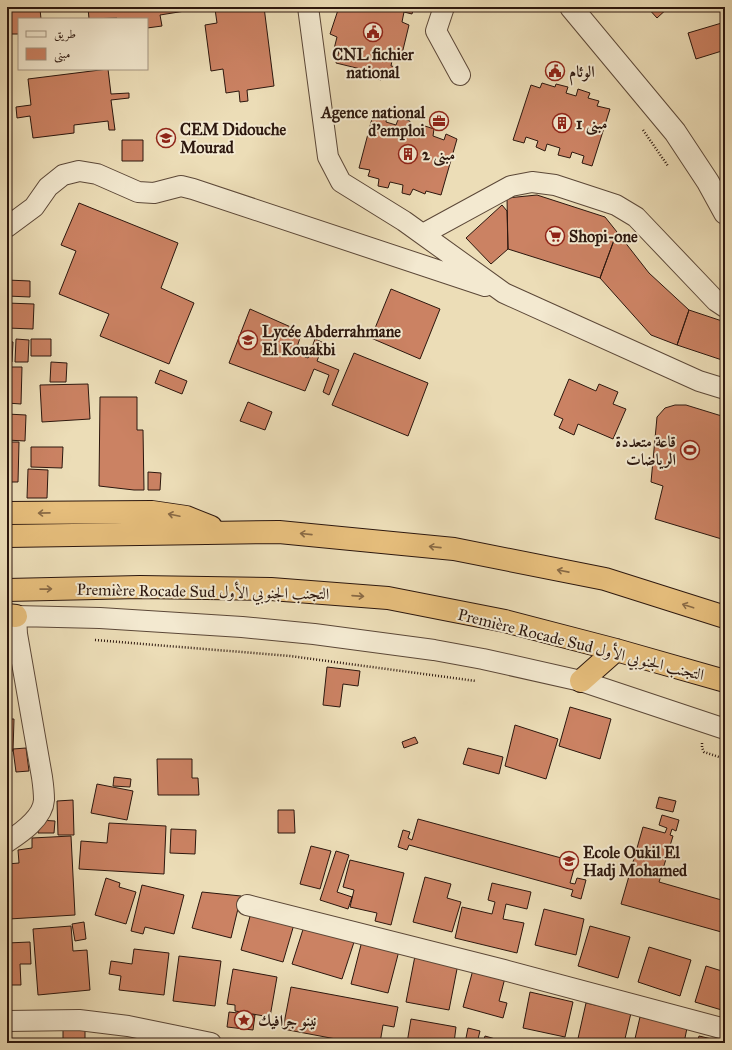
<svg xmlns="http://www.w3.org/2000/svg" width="732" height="1050" viewBox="0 0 732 1050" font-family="'IM FELL Great Primer',Amiri,serif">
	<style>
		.building { fill: #cb8263; stroke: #2c170e }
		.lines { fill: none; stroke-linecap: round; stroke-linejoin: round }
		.minor-casing { stroke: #5c4838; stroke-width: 22 }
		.tertiary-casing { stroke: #5c4838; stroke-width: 24 }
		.motorway-casing { stroke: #2c170e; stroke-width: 24 }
		.path { stroke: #2c170e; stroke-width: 2.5; stroke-dasharray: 1 2; stroke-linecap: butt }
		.minor { stroke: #f3e9d0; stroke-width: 20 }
		.tertiary { stroke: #f3e9d0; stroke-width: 22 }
		.motorway { stroke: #e6be7c; stroke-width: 22 }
		.oneway { stroke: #896a45 }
		.labels { text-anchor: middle; stroke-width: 4; stroke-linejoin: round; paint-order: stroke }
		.poi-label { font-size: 16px; font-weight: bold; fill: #2c170e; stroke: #f3e9d0; text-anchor: start }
		.street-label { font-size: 16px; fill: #2c170e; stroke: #f3e9d0 }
	</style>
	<rect width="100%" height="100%" fill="#ecddb7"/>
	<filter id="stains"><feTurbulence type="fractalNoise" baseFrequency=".005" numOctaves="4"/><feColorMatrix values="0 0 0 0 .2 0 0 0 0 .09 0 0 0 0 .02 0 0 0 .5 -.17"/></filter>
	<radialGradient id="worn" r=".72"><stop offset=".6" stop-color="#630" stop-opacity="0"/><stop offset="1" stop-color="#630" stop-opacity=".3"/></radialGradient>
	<path class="building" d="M7 7H34V8L7 10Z
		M77 7H184L185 11 160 15 162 26 147 28V19H117V18L89 19 88 8 78 9Z
		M199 7H264L274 86 247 90 248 101 240 102 239 91 226 93 223 69 211 71 205 25 217 23 215 9 200 10Z
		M339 7H414L412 14 404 12 402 22 409 25 401 58 393 56 391 66 397 67 395 77 382 73 381 80 368 76 369 71 336 63 339 51 334 49 337 37 330 34Z
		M647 7H669L657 18Z
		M40 9 41 19H19V34H7V10Z
		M725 22V50L696 59 688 33Z
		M108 69 111 94 129 93V98L111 100 115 130H109L108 121 74 125V133L33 138 30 116 17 118 16 107 31 105 28 79Z
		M542 83 555 87 556 84 568 87 566 93 576 96 578 89 590 93 588 98 599 101 597 106 610 109 592 166 582 163 584 156 572 152 570 158 558 155 560 148 547 144 545 151 536 147 538 141 526 137 524 143 513 140 531 85 540 88Z
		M374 111 387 115 386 122 396 125 399 117 410 121 409 129 420 132 422 125 434 129 433 136 444 140 446 134 457 139 441 195 426 191 425 194 413 189 410 195 402 193 403 185 390 182 388 188 378 186 379 179 368 176 370 170 359 168Z
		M122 140H143V161H122Z
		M537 195 605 217 617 232 600 278 508 249 507 198Z
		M79 203 178 243 161 288 194 303 169 364 100 336 109 314 59 294 76 251 61 245Z
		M502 205 507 211 508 249 491 264 466 238Z
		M617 232 649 273 689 310 677 345 651 335 600 278Z
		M7 280 30 281V297L7 296Z
		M391 289 440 309 420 359 371 338Z
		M7 303 34 304 33 329 7 328Z
		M250 309 302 332 295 353 308 358 315 339 324 343 317 361 339 370 329 395 323 392 329 375 314 369 305 391 229 363Z
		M689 310 725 322V361L677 345Z
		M16 339 29 340 28 362H15Z
		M31 339H51V356H31Z
		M7 341 13 342 12 362H7Z
		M354 353 428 383 408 436 332 405Z
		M51 362 67 363 66 382H50Z
		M7 367H22L21 404 7 403Z
		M160 370 187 381 182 394 155 383Z
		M569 379 596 391 599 384 618 392 613 404 626 409 613 439 578 424 574 435 559 428 563 419 554 415Z
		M88 384 90 419 42 422 40 385Z
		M100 397H137V430H143L144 490H134L99 486Z
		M248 402 272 412 265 430 240 421Z
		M675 405H686L725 417V540L655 519 663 486 651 482 657 417 665 408Z
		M7 414 26 415 25 441 7 440Z
		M7 442H19L18 482H7Z
		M31 447H63L62 468 31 467Z
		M28 469 48 470 47 498H27Z
		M148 472 161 473 160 490H148Z
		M327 667 360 671 358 686 343 684 340 707 323 705Z
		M570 707 611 719 600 759 559 746Z
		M7 719H14L13 751H7Z
		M515 725 558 739 546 779 505 766Z
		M415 737 418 743 404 748 402 742Z
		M26 748 29 771 16 772 13 749Z
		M468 748 503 757 499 774 463 764Z
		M157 759H192V778H198L199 795H158Z
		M114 777 131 779 130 787 113 786Z
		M97 784 133 791 127 820 91 813Z
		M659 797 676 801 673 812 656 808Z
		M73 800 74 835H58L57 801Z
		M278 810H294L295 833H278Z
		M662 815 679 820 676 831 672 829 670 835 673 836 659 882 725 901V933L621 904 643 827 665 833 667 828 659 825Z
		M418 819 576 862 570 883 575 884 577 878 586 880 581 899 571 896 573 890 409 845 407 850 398 847 403 830 410 832 408 838 412 840Z
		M39 820 55 821 54 833H38Z
		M109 823 166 826 164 874 79 869 81 841 107 843Z
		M171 829 196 830 195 854 170 853Z
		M71 836 75 915 9 919 7 864 19 863 18 850 32 848V838Z
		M311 846 331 851 320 889 300 884Z
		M336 851 349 855 337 892 352 897 348 909 320 900Z
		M350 860 404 873 391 925 375 921 377 913 350 907 354 890 343 887Z
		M425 877 451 884 447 898 461 902 452 932 413 922Z
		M106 878 120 883 119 887 136 892 126 924 95 915Z
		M492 883 531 892 527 909 506 904 503 919 524 923 517 953 455 938 462 907 492 914 495 902 488 900Z
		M142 885 184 895 174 934 145 927 143 934 131 931Z
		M202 892 241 896 231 938 192 928Z
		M252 909 295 921 283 962 241 950Z
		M544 909 584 919 576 955 535 945Z
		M306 920 356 936 342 979 292 964Z
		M84 922 86 939 75 941 72 924Z
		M71 926 73 951 87 950 90 990 38 995 33 929Z
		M590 926 630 937 618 978 578 966Z
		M363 937 400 947 388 993 351 984Z
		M30 942 31 964H20L21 985H7V943Z
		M649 947 691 960 680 996 638 982Z
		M134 949 169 953 164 995 119 990 121 976 109 974 111 961 132 964Z
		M179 956 221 961 215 1006 173 1001Z
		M415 956 458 964 449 1010 406 1002Z
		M474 966 506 974 499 1001 507 1003 503 1018 463 1007Z
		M706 966 725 972V1011L695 1002Z
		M233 969 277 977 270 1017 235 1011V1005L227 1004Z
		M291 987 398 1007 394 1027 383 1025 380 1043H357L283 1029Z
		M530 992 573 1002 565 1037 523 1028Z
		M586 1003 631 1013 624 1043H577Z
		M229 1012 255 1015 253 1030 227 1027Z
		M640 1017 687 1028 684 1043H634Z
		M411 1019 456 1027 454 1043H407Z
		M85 1024V1041H63V1025Z
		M468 1028 480 1031 477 1043H465Z
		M485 1036 509 1043H483Z
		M699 1036 725 1042V1043H697Z
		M87 1039 109 1043H87Z"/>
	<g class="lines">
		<g class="minor-casing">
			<path id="minor" d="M308 7 328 157 341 182 404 221 504 293 699 381 725 389
				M444 7 436 31 460 75
				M7 227 34 207 48 187 63 175 79 171 97 174 138 192 154 193 181 186 193 189 485 286
				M423 234 511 186 532 182 555 185 616 205 636 217 716 301 725 307
				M7 842C21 833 43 818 44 800 44 792 43 784 42 777L17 634 16 616 100 618 242 627 314 634 434 650 483 659 581 681 725 729
				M247 905 504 970 725 1029
				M7 1021 79 1020 128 1026 172 1035 184 1043
				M172 1035 211 1043"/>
		</g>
		<g class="tertiary-casing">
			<path id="tertiary" d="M571 7 675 132 708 182 725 213"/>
		</g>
		<g class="motorway-casing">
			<path id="motorway" d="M7 513 152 512 186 517 211 527
				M7 536 279 532 454 549 605 579 725 617
				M7 590 140 587 271 589 388 598 505 621 616 650 725 681
				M7 615 16 616
				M581 681 616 650"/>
		</g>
		<path class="path" d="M643 130 668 166
			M95 640 290 656 476 681
			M702 743V748L704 752 725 759"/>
		<use href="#minor" class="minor"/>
		<use href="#tertiary" class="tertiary"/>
		<use href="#motorway" class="motorway"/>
	</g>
	<defs><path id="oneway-shaft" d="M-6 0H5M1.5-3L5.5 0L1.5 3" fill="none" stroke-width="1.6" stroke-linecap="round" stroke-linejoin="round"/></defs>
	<g class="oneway">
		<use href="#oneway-shaft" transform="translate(44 513) rotate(179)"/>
		<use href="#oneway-shaft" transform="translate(174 515) rotate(-168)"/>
		<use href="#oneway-shaft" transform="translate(306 534) rotate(-174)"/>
		<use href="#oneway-shaft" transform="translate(435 547) rotate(-174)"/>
		<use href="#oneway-shaft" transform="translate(563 571) rotate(-169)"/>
		<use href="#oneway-shaft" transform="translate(46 589) rotate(-1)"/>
		<use href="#oneway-shaft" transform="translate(358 596) rotate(4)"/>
		<use href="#oneway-shaft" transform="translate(688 606) rotate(-162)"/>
	</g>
	<defs>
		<g id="civic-ring" transform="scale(1)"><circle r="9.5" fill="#f3e9d0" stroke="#8f2418" stroke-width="1.5"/><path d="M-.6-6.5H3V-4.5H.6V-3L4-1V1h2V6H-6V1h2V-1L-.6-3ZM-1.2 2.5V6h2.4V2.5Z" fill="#8f2418"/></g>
		<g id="office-ring" transform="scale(1)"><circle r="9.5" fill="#f3e9d0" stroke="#8f2418" stroke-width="1.5"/><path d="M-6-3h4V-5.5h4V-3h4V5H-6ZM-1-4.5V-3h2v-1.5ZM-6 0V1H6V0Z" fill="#8f2418"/></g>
		<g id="building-ring" transform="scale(1)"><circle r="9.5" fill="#f3e9d0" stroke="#8f2418" stroke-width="1.5"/><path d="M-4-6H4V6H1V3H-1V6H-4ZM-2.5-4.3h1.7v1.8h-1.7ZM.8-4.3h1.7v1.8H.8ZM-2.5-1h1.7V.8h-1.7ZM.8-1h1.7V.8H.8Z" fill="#8f2418"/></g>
		<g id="school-ring" transform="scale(1)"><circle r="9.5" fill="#f3e9d0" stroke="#8f2418" stroke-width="1.5"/><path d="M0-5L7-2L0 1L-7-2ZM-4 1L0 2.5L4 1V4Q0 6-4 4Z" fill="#8f2418"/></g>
		<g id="supermarket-ring" transform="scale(1)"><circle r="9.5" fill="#f3e9d0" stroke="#8f2418" stroke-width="1.5"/><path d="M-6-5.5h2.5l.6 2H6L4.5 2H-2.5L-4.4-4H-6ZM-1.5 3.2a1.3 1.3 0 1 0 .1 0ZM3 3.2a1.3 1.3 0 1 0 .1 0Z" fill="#8f2418"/></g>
		<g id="stadium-ring" transform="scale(1)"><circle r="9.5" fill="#f3e9d0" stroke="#8f2418" stroke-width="1.5"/><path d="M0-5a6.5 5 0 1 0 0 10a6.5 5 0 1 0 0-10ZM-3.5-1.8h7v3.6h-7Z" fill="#8f2418"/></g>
		<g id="sight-ring" transform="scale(1)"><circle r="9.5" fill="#f3e9d0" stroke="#8f2418" stroke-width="1.5"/><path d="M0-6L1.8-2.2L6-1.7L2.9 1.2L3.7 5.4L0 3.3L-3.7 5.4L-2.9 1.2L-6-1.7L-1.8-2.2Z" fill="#8f2418"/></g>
	</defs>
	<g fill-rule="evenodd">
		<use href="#civic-ring" x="373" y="32"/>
		<use href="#civic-ring" x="555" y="71"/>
		<use href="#office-ring" x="439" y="121"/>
		<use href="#building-ring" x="562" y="123"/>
		<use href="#school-ring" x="166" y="138"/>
		<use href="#building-ring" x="408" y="154"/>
		<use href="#supermarket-ring" x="555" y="236"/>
		<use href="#school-ring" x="248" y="340"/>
		<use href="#stadium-ring" x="690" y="450"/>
		<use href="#school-ring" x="569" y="861"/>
		<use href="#sight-ring" x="244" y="1020"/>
	</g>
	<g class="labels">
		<g class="poi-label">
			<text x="373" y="60" text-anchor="middle">CNL fichier<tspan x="373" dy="18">national</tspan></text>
			<text x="569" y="77">الوئام</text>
			<text x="425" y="118" text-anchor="end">Agence national<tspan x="425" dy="18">d'emploi</tspan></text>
			<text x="576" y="129">مبنى 1</text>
			<text x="180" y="135">CEM Didouche<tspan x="180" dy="18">Mourad</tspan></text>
			<text x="422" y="160">مبنى 2</text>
			<text x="569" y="242">Shopi-one</text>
			<text x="262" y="337">Lycée Abderrahmane<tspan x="262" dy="18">El Kouakbi</tspan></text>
			<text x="676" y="447" text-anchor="end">قاعة متعددة<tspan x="676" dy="18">الرياضات</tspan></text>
			<text x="583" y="858">Ecole Oukil El<tspan x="583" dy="18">Hadj Mohamed</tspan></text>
			<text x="258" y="1026">نينو جرافيك</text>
		</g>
		<g class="street-label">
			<text transform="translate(203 591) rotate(1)" y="6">Première Rocade Sud التجنب الجنوبي الأول</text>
			<text transform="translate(581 644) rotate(14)" y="6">Première Rocade Sud التجنب الجنوبي الأول</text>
		</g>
	</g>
	<rect width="732" height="1050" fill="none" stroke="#ecddb7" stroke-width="24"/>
	<rect x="8" y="8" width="716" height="1034" fill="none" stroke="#2c170e" stroke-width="2"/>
	<rect x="12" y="12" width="708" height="1026" fill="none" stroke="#2c170e"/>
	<rect x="18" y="18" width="130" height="52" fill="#f3e9d0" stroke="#a39582"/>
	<rect x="26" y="31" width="20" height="6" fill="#f3e9d0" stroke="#a39582"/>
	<text x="54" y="38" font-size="12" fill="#2c170e">طريق</text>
	<rect x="26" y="48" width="20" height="12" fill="#cb8263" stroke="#a39582"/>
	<text x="54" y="58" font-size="12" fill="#2c170e">مبنى</text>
	<rect width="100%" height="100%" filter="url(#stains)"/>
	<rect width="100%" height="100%" fill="url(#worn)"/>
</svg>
